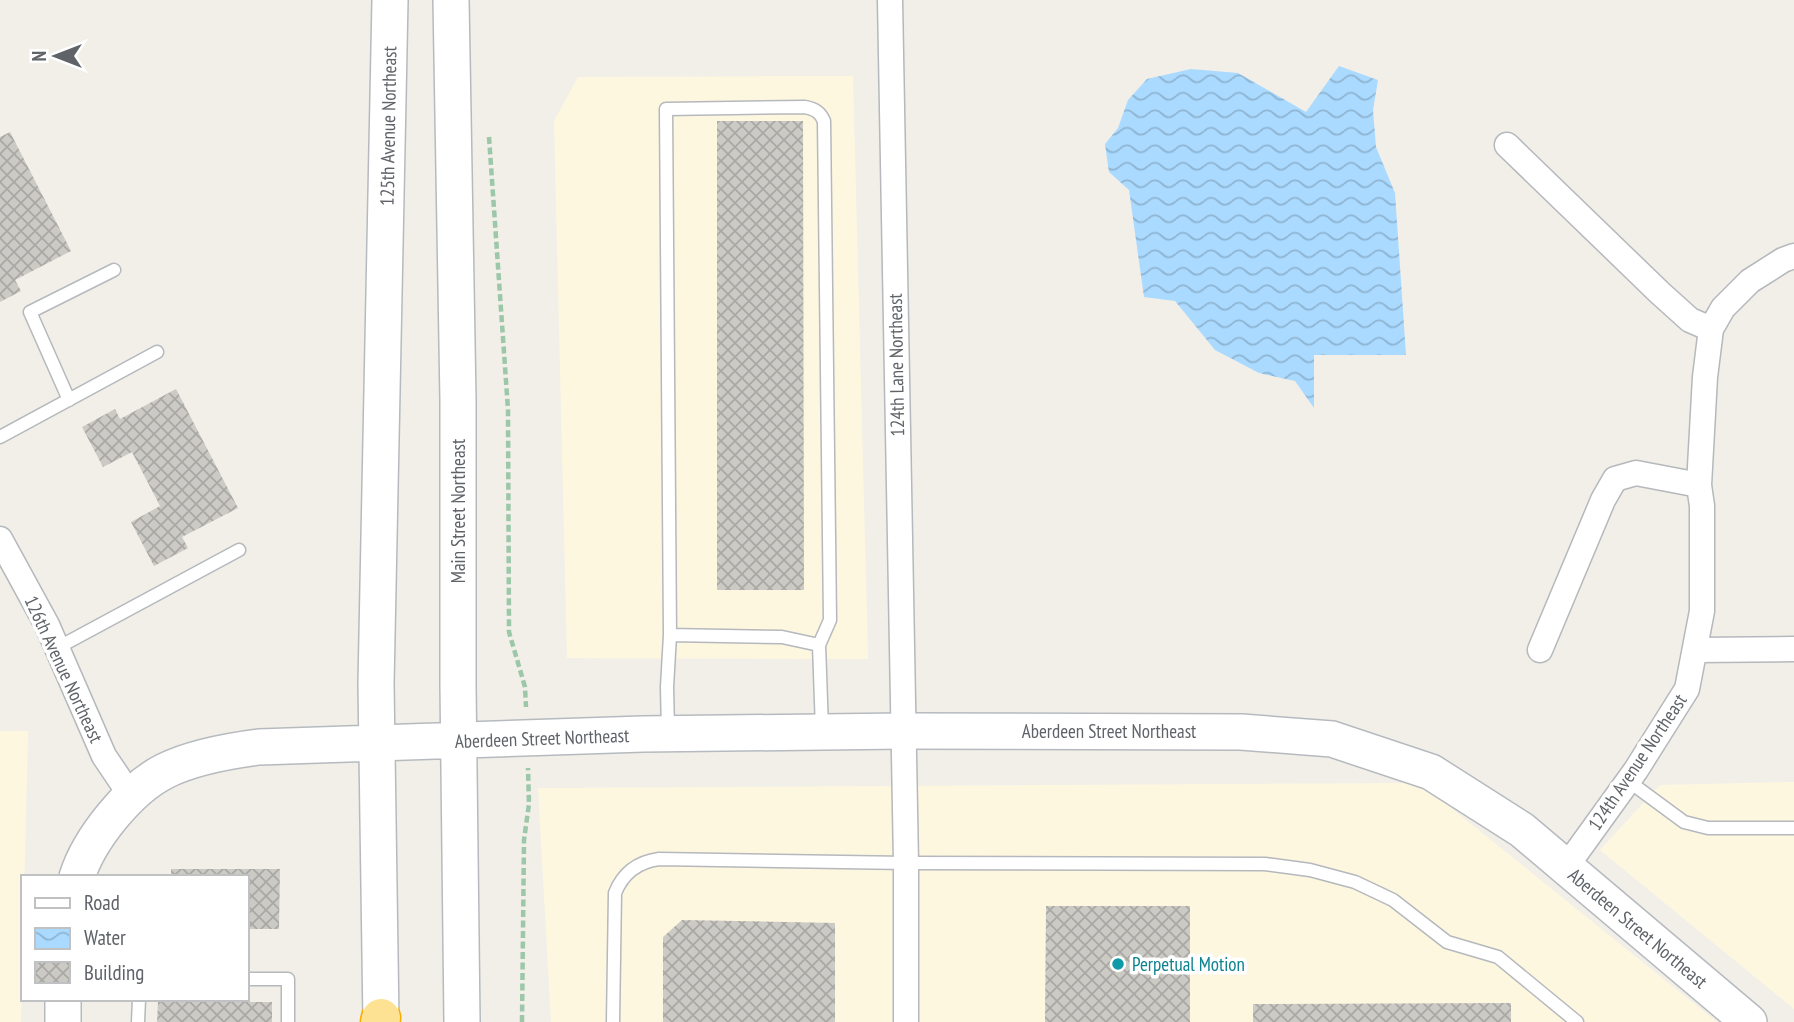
<svg xmlns="http://www.w3.org/2000/svg" width="1794" height="1022" viewBox="0 0 1794 1022" font-family="'PT Sans Narrow',sans-serif">
	<style>
		.commercial { fill: #fef7e0 }
		.water { fill: url(#water-waves) }
		.building { fill: url(#building-cross-hatch) }
		.lines { fill: none; stroke-linecap: round; stroke-linejoin: round }
		.lane-casing { stroke: #b5b8bc; stroke-width: 15 }
		.street-casing { stroke: #b5b8bc; stroke-width: 27 }
		.secondary-casing { stroke: #b6babf; stroke-width: 38 }
		.highway-casing { stroke: #f9ab00; stroke-width: 41 }
		.path { stroke: #9cc7a9; stroke-width: 4.5; stroke-dasharray: 7 3.5; stroke-linecap: butt }
		.lane { stroke: #fff; stroke-width: 12 }
		.street { stroke: #fff; stroke-width: 24 }
		.secondary { stroke: #fff; stroke-width: 35 }
		.highway { stroke: #fde293; stroke-width: 38 }
		.culture-dot { fill: #0f9aa8; stroke: #fff; stroke-width: 2.5 }
		.labels { text-anchor: middle; stroke-width: 7; stroke-linejoin: round; paint-order: stroke }
		.street-label { font-size: 19px; fill: #5f6368; stroke: #fff }
		.culture-label { font-size: 19px; fill: #0d838f; stroke: #fff; text-anchor: start }
	</style>
	<defs>
		<pattern id="water-waves" width="16" height="10" patternUnits="userSpaceOnUse" patternTransform="scale(1.75)"><rect width="16" height="10" fill="#aadaff"/><path d="M0 5q4-4 8 0t8 0" fill="none" stroke="#8eb4d2"/></pattern>
		<pattern id="building-cross-hatch" width="8" height="8" patternUnits="userSpaceOnUse" patternTransform="scale(1.75)"><rect width="8" height="8" fill="#cccac5"/><path d="M0 0l8 8M0 8l8-8" fill="none" stroke="#a9a8a4"/></pattern>
	</defs>
	<rect width="100%" height="100%" fill="#f1efe8"/>
	<path class="commercial" d="M853 76 868 659 567 658 554 121 578 77Z
		M0 731H28L21 1022H0Z
		M1794 782V1009L1600 850 1660 785Z
		M1420 783 1717 1022H551L538 788Z"/>
	<path class="water" d="M1339 66 1378 80 1373 110 1376 147 1395 193 1406 355H1314V408L1295 381 1259 373 1215 350 1175 301 1144 297 1129 190 1109 172 1105 144 1118 128 1128 100 1147 79 1191 69 1238 73 1306 112Z"/>
	<path class="building" d="M717 121H803L804 590H717Z
		M10 132 71 251 15 280 21 291 0 302V137Z
		M176 389 238 508 182 537 188 548 154 566 131 522 160 506 132 452 103 467 82 427 115 409 120 419Z
		M171 869H280L279 929H247V877H171Z
		M1046 906H1190V1022H1045Z
		M682 920 835 923V1022H663V937Z
		M158 1002H272V1022H157Z
		M1511 1003V1022H1253V1004Z"/>
	<g class="lines">
		<g class="lane-casing">
			<path id="lane" d="M69 400 30 312 114 270
				M0 437 157 352
				M670 635 782 637 819 645
				M57 648 239 550
				M668 730 667 687 670 635 666 109 805 107C815 109 820 112 824 121L830 620 819 645 822 729
				M1627 780 1684 822 1708 828H1794
				M247 979H288V1022
				M138 1022 139 999
				M613 1022 615 893C623 873 637 862 659 859L906 863 1265 864 1310 870 1355 882 1393 900 1447 942 1498 957 1577 1022"/>
		</g>
		<g class="street-casing">
			<path id="street" d="M890 0 906 863V1022
				M1507 145 1660 293 1690 320 1711 329
				M0 539 47 625 104 756 131 796
				M1540 650 1603 500 1615 479 1636 473 1699 485
				M1696 650 1794 649
				M1566 867 1636 770 1687 689 1702 611V506L1699 485 1705 377 1711 329 1723 308 1750 281 1783 260 1794 256"/>
		</g>
		<g class="secondary-casing">
			<path id="secondary" d="M451 0 458 400V685L462 1022
				M77 877C89 839 129 789 165 771 193 757 228 751 259 747L643 734 903 731 1241 732 1332 739 1431 772 1522 830 1749 1022
				M63 1022V999
				M381 1022 376 684 390 0"/>
		</g>
		<g class="highway-casing">
			<path id="highway" d="M380 1022 381 1018"/>
		</g>
		<path class="path" d="M489 137 508 410 509 632 525 687 526 707
			M522 1022 524 840 529 804 528 768"/>
		<use href="#lane" class="lane"/>
		<use href="#street" class="street"/>
		<use href="#secondary" class="secondary"/>
		<use href="#highway" class="highway"/>
	</g>
	<circle class="culture-dot" cx="1118" cy="964" r="7"/>
	<g class="labels">
		<g class="street-label">
			<text transform="translate(388 126) rotate(-89)" y="7">125th Avenue Northeast</text>
			<text transform="translate(896 365) rotate(-91)" y="7">124th Lane Northeast</text>
			<text transform="translate(458 511) rotate(-90)" y="7">Main Street Northeast</text>
			<text transform="translate(64 669) rotate(65)" y="7">126th Avenue Northeast</text>
			<text x="1109" y="738">Aberdeen Street Northeast</text>
			<text transform="translate(542 738) rotate(-2)" y="7">Aberdeen Street Northeast</text>
			<text transform="translate(1637 762) rotate(-56)" y="7">124th Avenue Northeast</text>
			<text transform="translate(1638 928) rotate(40)" y="7">Aberdeen Street Northeast</text>
		</g>
		<g class="culture-label">
			<text x="1132" y="971">Perpetual Motion</text>
		</g>
	</g>
	<rect x="21" y="875" width="228" height="126" fill="#ffffff" stroke="#bfc1c3" stroke-width="2"/>
	<rect x="35" y="898" width="35" height="10" fill="#ffffff" stroke="#bfc1c3" stroke-width="2"/>
	<text x="84" y="910" font-size="21" fill="#5f6368">Road</text>
	<rect x="35" y="928" width="35" height="21" fill="url(#water-waves)" stroke="#bfc1c3" stroke-width="2"/>
	<text x="84" y="945" font-size="21" fill="#5f6368">Water</text>
	<rect x="35" y="962" width="35" height="21" fill="url(#building-cross-hatch)" stroke="#bfc1c3" stroke-width="2"/>
	<text x="84" y="980" font-size="21" fill="#5f6368">Building</text>
	<g transform="translate(56 56) rotate(270)" stroke="#ffffff" stroke-width="5" paint-order="stroke">
	<path d="M0-5L12 26L0 18L-12 26Z" fill="#5f6368"/>
	<text y="-10" font-size="19" font-weight="bold" text-anchor="middle" fill="#5f6368">N</text>
	</g>
</svg>
